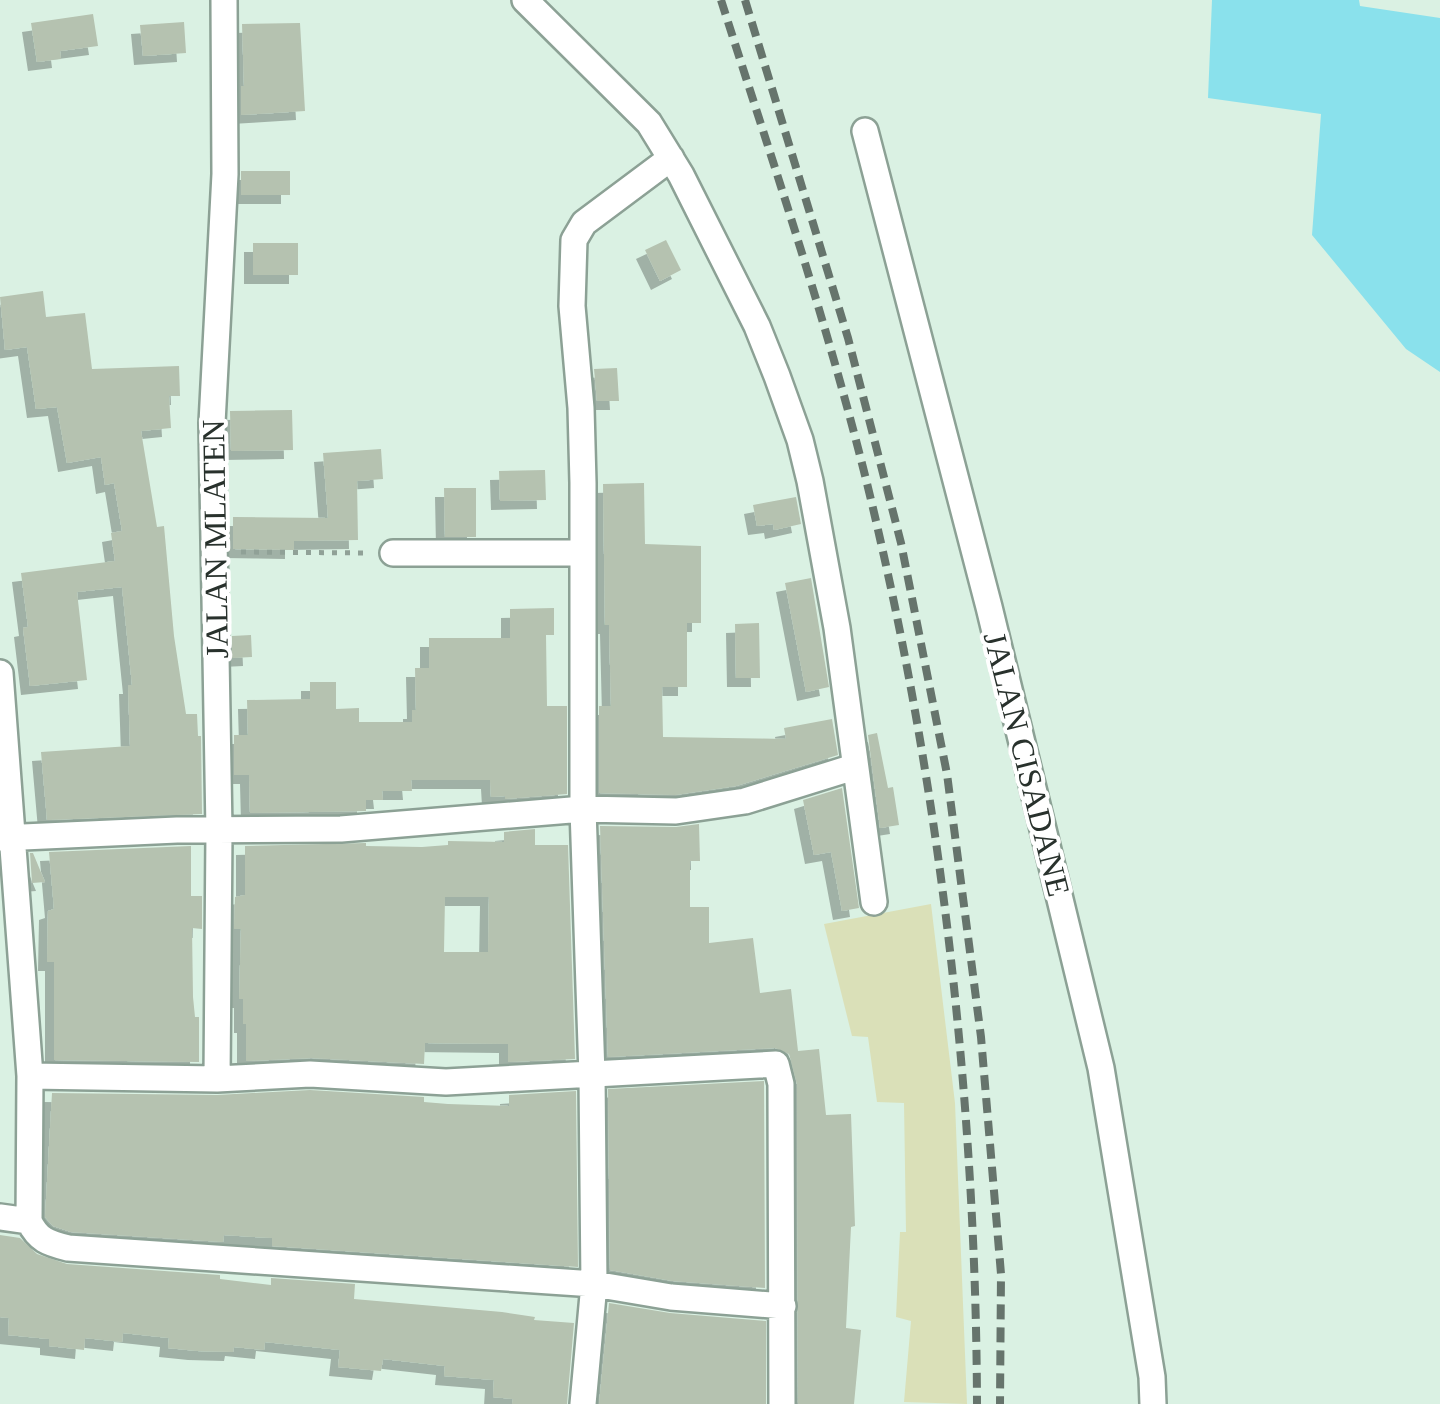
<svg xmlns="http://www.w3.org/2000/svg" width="1440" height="1404" viewBox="0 0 1440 1404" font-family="'Times New Roman',serif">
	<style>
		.green { fill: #dae0b8 }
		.water { fill: #8ae1ec }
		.building { fill: #b5c2b0; fill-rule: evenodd; filter: url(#shadow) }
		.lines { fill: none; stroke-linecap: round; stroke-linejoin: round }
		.minor-casing { stroke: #8ca195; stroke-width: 30 }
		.path { stroke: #90a197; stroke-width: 5; stroke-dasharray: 5 8; stroke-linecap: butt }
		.minor { stroke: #fff; stroke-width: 25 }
		.rail { stroke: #66746c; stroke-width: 8; stroke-dasharray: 15 8; stroke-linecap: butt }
		.labels { text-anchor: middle; stroke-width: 8; stroke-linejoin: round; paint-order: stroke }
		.street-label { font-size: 32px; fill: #28312c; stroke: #fff }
	</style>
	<defs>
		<filter id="shadow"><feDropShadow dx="-9" dy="9" stdDeviation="0" flood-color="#0004"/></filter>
	</defs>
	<rect width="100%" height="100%" fill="#daf1e3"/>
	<path class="green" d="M931 904 955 1103 967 1404 904 1402 911 1321 896 1317 900 1232H906L904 1103 877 1102 868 1037 852 1036 824 924Z"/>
	<path class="water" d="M1212 0H1359L1360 6 1440 18V372L1406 349 1312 235 1321 114 1208 98Z"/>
	<path class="building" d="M93 14 98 46 60 51 61 59 37 62 31 23Z
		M184 22 186 53 143 56 140 25Z
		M300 23 305 111 241 115V86H244L242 24Z
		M241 171H290V195H241Z
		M666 240 681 270 660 281 645 250Z
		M253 243H298V275H253Z
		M43 291 46 317 85 313 92 369 179 366 180 396H169L171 428 141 431 157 527 164 526 174 636 186 714H197L198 736H201L202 814 47 820 41 752 130 746 128 685H132L122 587 77 592 87 680 30 686 23 628 28 627 21 573 115 561 111 533 122 531 114 483 105 485 101 457 67 463 57 407 36 409 27 347 5 350 0 297Z
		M617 368 619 401H597L594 369Z
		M292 410 293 450 231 451 230 411Z
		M381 449 383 479 357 481 358 540 294 541V550L233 549V517L328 518 323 453Z
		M545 470 546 500 500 501 499 471Z
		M644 483 645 544 701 546V623H687V687H662L663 737 786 739 784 728 832 719 838 755 736 786 675 795 599 793V706H611L609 625H605L603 484Z
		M444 488H476V537H445Z
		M796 497 801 524 774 530 773 524 757 526 753 505Z
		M811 578 829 687 806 692 785 583Z
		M554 608V635H546L547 706H567V794L505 799V796L491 797 490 780H411L412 791H382L383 800H366V811L250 813 249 775H234V735H248L247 700 310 699V682H336V709L359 708V722H412V710H416L415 668H429V638H510V609Z
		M759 623 760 678H736L735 624Z
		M251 635 252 657 232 658V636Z
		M877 733 888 788 893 787 899 825 880 828 868 735Z
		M842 788 859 908 842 911 831 852 814 855 803 800Z
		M699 824 700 861H690V907H709V943L753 938 760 993 791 989 798 1051 819 1049 826 1115 851 1114 855 1226 851 1227 846 1328 861 1330 854 1404H798L797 1084 789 1054 775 1048 608 1057 600 826 676 827Z
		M535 829V845H568L575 1059 508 1062V1044L425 1043 424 1064 311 1058 246 1061V1024H243V999H239L241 929H234L235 897 245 895V846L366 843V846L422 847 448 845V841L504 842V832ZM445 897H489L488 952H444Z
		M191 846V896H202V929L192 928 193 997 195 1017H199V1062L54 1060V962H47L48 911 54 909 49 852Z
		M30 853H33L45 882 32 883Z
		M764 1081 765 1288 673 1281 610 1270 608 1089Z
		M310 1090 424 1097V1102L448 1104 509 1106V1095L576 1091 578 1267 272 1246V1238L224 1235 223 1242 71 1232 53 1226 45 1217 52 1093 217 1095Z
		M0 1235 20 1238 37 1254 67 1264 220 1275V1279L271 1285V1278L355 1284 354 1299 502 1312 535 1317 534 1320 574 1323 567 1404H512L513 1399 493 1397 494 1380 444 1376 445 1366 383 1359 381 1371 338 1367 340 1350 265 1342 264 1350 234 1347 233 1352 197 1351 168 1348 169 1338 123 1333 122 1342 85 1338 84 1350 49 1346V1339L8 1335 9 1318 0 1317Z
		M609 1303 670 1313 766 1321V1404H599Z"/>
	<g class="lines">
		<g class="minor-casing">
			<path id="minor" d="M525 0 649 123 681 175 757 326 777 376 800 440 810 481 837 628 874 902
				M865 131 989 607 1101 1068 1152 1377 1153 1404
				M393 553H583
				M0 673 30 1076 29 1221C38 1240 48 1243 68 1248L594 1284 671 1297 783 1306
				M1 838 177 830 341 829 583 809 676 811 745 801 854 767
				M30 1076 217 1079 310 1074 446 1082 776 1064 781 1084 782 1404
				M217 1079 219 831 212 423 225 174 224 0
				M0 1217 29 1221
				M583 1404 594 1284 592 1075 583 809V483L581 408 572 306 574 240 584 223 671 158"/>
		</g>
		<path class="path" d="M241 552 370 553"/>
		<use href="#minor" class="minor"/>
		<path class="rail" d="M721 0C778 179 840 359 881 543 944 819 976 1121 977 1404
			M745 0 848 338 901 543 947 774 981 1037 1001 1274 1000 1404"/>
	</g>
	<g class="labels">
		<g class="street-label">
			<text transform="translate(215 539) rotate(-91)" y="11">JALAN MLATEN</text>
			<text transform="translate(1027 764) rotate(76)" y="11">JALAN CISADANE</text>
		</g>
	</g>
</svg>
